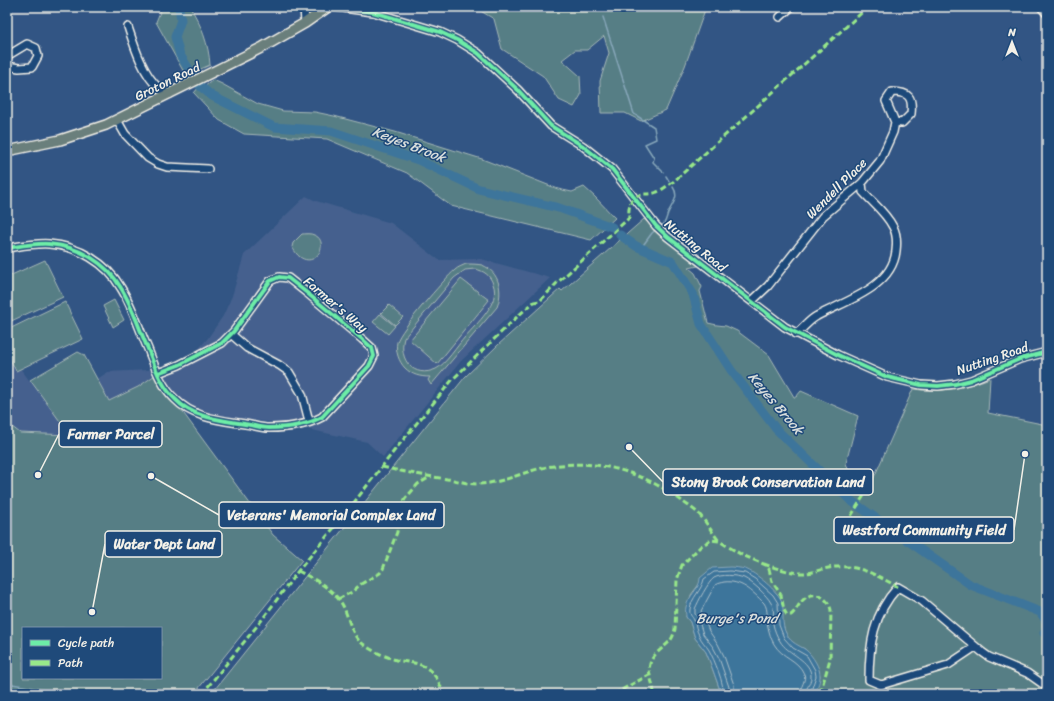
<svg xmlns="http://www.w3.org/2000/svg" width="1054" height="701" viewBox="0 0 1054 701" font-family="Sriracha,sans-serif">
	<style>
		.built { fill: #45618e }
		.green { fill: #577e85; stroke: #a6b8b6; fill-rule: evenodd }
		.water { fill: #3e759b; stroke: #87a7ba }
		.lines { fill: none; stroke-linecap: round; stroke-linejoin: round }
		.shore { stroke: #abbfc9; stroke-width: 1 }
		.stream { stroke: #87a7ba; stroke-width: 1.5 }
		.river { stroke: #3e759b; stroke-width: 9 }
		.minor-casing { stroke: #f4f1e8; stroke-width: 10 }
		.major-casing { stroke: #f4f1e8; stroke-width: 12 }
		.minor { stroke: #1f4a7a; stroke-width: 7 }
		.major { stroke: #6b7f7c; stroke-width: 9 }
		.quiet { stroke: #98e88a; stroke-width: 3; stroke-dasharray: 6 3; stroke-linecap: butt }
		.cycleway-casing { stroke: #1f4a7a; stroke-width: 6 }
		.cycleway { stroke: #6deda7; stroke-width: 4 }
		.labels { text-anchor: middle; stroke-width: 3; stroke-linejoin: round; paint-order: stroke }
		.street-label { font-size: 13px; fill: #f4f1e8; stroke: #1f4a7a }
		.water-label { font-size: 14px; font-style: italic; fill: #d9dedc; stroke: #1f4a7a }
		.leader { fill: none; stroke: #f4f1e8; stroke-width: 1.5 }
		.callout-dot { fill: #f4f1e8; stroke: #1f4a7a; stroke-width: 1.5 }
		.callout { fill: #1f4a7a; stroke: #f4f1e8; stroke-width: 1.5 }
		.callout-label { font-size: 14px; text-anchor: middle; font-weight: bold; fill: #f4f1e8 }
	</style>
	<rect width="100%" height="100%" fill="#325584"/>
	<filter id="ink" filterUnits="userSpaceOnUse"><feTurbulence type="fractalNoise" baseFrequency=".025" numOctaves="2"/><feDisplacementMap in="SourceGraphic" scale="8" xChannelSelector="R" yChannelSelector="G"/><feConvolveMatrix kernelMatrix="1 2 1 2 8 2 1 2 1" color-interpolation-filters="sRGB"/></filter>
	<g filter="url(#ink)">
		<path class="built" d="M306 196 316 201 391 223 439 260 481 259 550 278 461 361 383 457 367 442 289 425 209 414 195 408 188 417 162 384 70 435 20 433 7 423V351L51 409 108 372 167 369 189 360 208 338 223 316 232 296 244 255Z"/>
		<path class="green" d="M162 7H190C201 24 209 45 210 65L196 71V77L192 78 186 76 156 22Z
			M474 7H706L685 66 666 110 641 121 625 113H601L600 81 609 53 604 36 587 50H575L562 60 580 76 581 95 574 107 559 100 543 76 502 49 494 19Z
			M213 80 222 84 258 104 283 111 315 112 334 116 395 132 482 159 558 189 572 192 584 187 595 197 615 218 591 240 451 206 407 173 327 139 244 134 219 120 194 93 199 87H204Z
			M644 219 666 240 698 266 689 268 695 273 702 287 700 291 708 323 717 325 726 326 737 331 769 355 794 397H796L801 391 858 416 846 463 850 475 872 482 913 389C941 393 964 388 990 378L988 413 1047 425V694H814L820 676 818 668 805 649 796 645 787 637 782 624V602L776 593 757 576 700 583 691 595 686 617 690 622 695 638 706 652 710 662 720 690 719 694H211L465 377 498 345 560 289 562 291Z
			M302 234C305 234 311 233 314 235 330 240 317 269 300 257 297 255 294 250 292 247L293 243Z
			M45 260 63 297 7 323V277Z
			M466 264C471 264 477 264 482 265 500 272 503 292 497 307L431 385 428 380 430 377C420 377 412 375 405 368 399 362 395 351 397 342 400 330 444 279 455 270 458 267 462 266 466 264ZM475 269C484 271 490 275 493 284 501 303 476 324 465 337 457 346 446 364 436 369 414 379 398 360 404 338L454 278 465 270Z
			M461 279 489 300 437 364 410 340Z
			M114 300 124 320 113 327 103 306Z
			M65 302 83 339 16 371 7 353V330Z
			M389 305 403 317 395 325 381 313Z
			M380 314 395 326 388 334 373 322Z
			M78 352 84 355 109 401 138 387 158 373 162 384 273 535 302 560 194 694H7V423L20 433 70 435 30 380ZM23 628H161V678H23Z"/>
		<path class="water" d="M730 567C735 567 740 568 745 569 755 572 779 592 782 602 785 613 780 623 787 635 791 643 799 645 806 650 812 655 821 668 820 677 820 683 816 689 814 694H719L720 690 710 662 706 652 695 638 690 622 686 617C686 614 685 610 686 607 688 596 700 589 700 578L712 568Z"/>
		<g class="lines">
			<path class="shore" d="M723 694C725 685 714 659 709 650 706 645 701 641 699 635 696 630 696 625 694 620 692 616 689 615 690 609 691 598 702 590 704 579L714 572 730 571 745 573 755 579 773 595 778 603 779 625 784 638 793 648 807 656 815 670 816 676 810 694
				M728 694 729 687 719 658 713 647 703 634 698 618 695 614V609C698 602 708 582 714 578 721 574 736 575 744 578 752 582 767 595 771 603 775 609 773 617 773 624 774 629 777 637 780 641 787 654 812 660 811 677 811 683 806 688 805 694
				M734 694V685L724 656 718 644 709 631 701 611 715 585C718 583 720 583 724 582 741 580 752 591 764 603 769 610 766 619 768 627 769 632 771 639 774 644 782 658 798 659 804 674 807 679 800 688 799 694"/>
			<path class="stream" d="M603 17 634 114 654 127 656 139 645 144 654 158 653 162 663 172
				M666 176 669 181
				M661 227C666 223 666 218 668 213 672 204 680 197 673 187
				M641 248 652 233 657 229
				M7 683 66 694
				M194 694 197 693"/>
			<path class="river" d="M179 7 181 20 175 37 180 55 194 77
				M200 86 212 96 274 127 331 131 418 160 479 189 559 208 612 227
				M620 235 636 246 673 262 693 294 701 324 731 370 776 429 850 500 971 585 1040 612 1047 622
				M1047 626 1044 633 1047 634"/>
			<g class="minor-casing">
				<path id="minor" d="M304 7 305 23
					M336 7 373 12 440 32 457 40 478 53 518 90 551 126 583 146 612 169 656 226 668 237 785 327 838 355 887 377 921 385 938 386 955 384 971 380 1020 359 1047 352
					M1041 7 1047 14
					M780 17 791 7
					M128 27C134 45 143 75 159 88 162 90 166 92 170 94
					M7 56 27 44 36 48 38 56 32 67 19 68 7 66
					M117 120 125 134 148 158 158 164 167 167 208 169
					M7 248C21 246 35 243 49 244 78 246 107 263 121 288 133 307 139 329 148 349 155 367 161 386 175 399 193 418 220 420 245 424 253 425 261 428 269 428 286 428 307 425 322 417L369 366 374 356 372 348 362 339 307 293 288 278 279 277 270 281 234 331 222 343 179 365 158 373
					M752 301 768 286 823 216 862 183 880 161 893 132 895 122 886 101 892 92C909 92 913 97 911 114L902 123 895 122
					M231 334 247 348 279 365 289 372 302 394 309 421
					M796 334C803 329 809 320 817 316 845 301 892 288 896 251 897 243 897 234 893 227 886 213 873 203 863 192L862 183
					M975 647 948 665 881 685 869 680C869 645 873 614 898 587L922 601 982 652 989 657 1027 673 1047 687"/>
			</g>
			<g class="major-casing">
				<path id="major" d="M7 151 60 140 106 125 263 47 305 23 328 7"/>
			</g>
			<use href="#minor" class="minor"/>
			<use href="#major" class="major"/>
			<path class="quiet" d="M382 467C404 472 425 476 447 479 457 480 467 484 477 484 500 484 520 473 542 468 592 457 641 470 682 501 687 505 694 509 699 514 706 522 712 532 719 541
				M851 516 870 486
				M764 564C775 568 795 574 806 573 817 572 826 567 837 567 860 565 878 576 898 587
				M298 571C314 579 332 588 342 604 349 616 350 635 363 644 372 651 384 656 396 660 401 661 408 662 414 663 430 666 439 678 443 694
				M338 599 352 592 361 584 380 573 383 569 397 532 399 514 405 499 418 484 430 477
				M202 694 261 621 298 571 342 518 394 451 453 379 519 315 534 302 540 301 556 284 629 218C628 206 630 196 644 194 648 194 653 194 657 192 662 190 668 185 673 182L868 7
				M614 694 649 675
				M654 694C654 683 647 675 650 664 652 654 664 648 670 641 673 637 674 633 675 629L677 580 682 565 701 546 711 540 719 541 742 555 766 565 769 569 772 581 781 595 784 610 787 615H791C796 611 798 605 803 600 814 589 828 597 831 610L830 659 820 694"/>
			<g class="cycleway-casing">
				<path id="cycleway" d="M336 7 373 12 440 32 457 40 478 53 518 90 551 126 583 146 612 169 656 226 668 237 785 327 838 355 887 377 921 385 938 386 955 384 971 380 1020 359 1047 352
					M7 248C21 246 35 243 49 244 78 246 107 263 121 288 133 307 139 329 148 349 155 367 161 386 175 399 193 418 220 420 245 424 253 425 261 428 269 428 286 428 307 425 322 417L369 366 374 356 372 348 362 339 307 293 288 278 279 277 270 281 234 331 222 343 179 365 158 373"/>
			</g>
			<use href="#cycleway" class="cycleway"/>
		</g>
	</g>
	<g class="labels">
		<g class="street-label">
			<text transform="translate(167 81) rotate(-26)" y="5">Groton Road</text>
			<text transform="translate(836 188) rotate(-45)" y="5">Wendell Place</text>
			<text transform="translate(696 245) rotate(39)" y="5">Nutting Road</text>
			<text transform="translate(336 304) rotate(40)" y="5">Farmer's Way</text>
			<text transform="translate(992 358) rotate(-19)" y="5">Nutting Road</text>
		</g>
		<g class="water-label">
			<text transform="translate(409 144) rotate(21)" y="5">Keyes Brook</text>
			<text transform="translate(776 403) rotate(50)" y="5">Keyes Brook</text>
			<text x="737" y="623">Burge's Pond</text>
		</g>
	</g>
	<path class="leader" d="M38 475L59 434M629 447L663 482M151 476L219 515M1025 454L1014 530M92 612L105 544"/>
	<g class="callout-dot">
		<circle cx="38" cy="475" r="4"/>
		<circle cx="629" cy="447" r="4"/>
		<circle cx="151" cy="476" r="4"/>
		<circle cx="1025" cy="454" r="4"/>
		<circle cx="92" cy="612" r="4"/>
	</g>
	<g class="callout">
		<rect x="59" y="421" width="103" height="26" rx="4"/>
		<rect x="663" y="469" width="210" height="26" rx="4"/>
		<rect x="219" y="502" width="225" height="26" rx="4"/>
		<rect x="834" y="517" width="180" height="26" rx="4"/>
		<rect x="105" y="531" width="117" height="26" rx="4"/>
	</g>
	<g class="callout-label">
		<text x="111" y="439">Farmer Parcel</text>
		<text x="768" y="487">Stony Brook Conservation Land</text>
		<text x="331" y="520">Veterans' Memorial Complex Land</text>
		<text x="924" y="535">Westford Community Field</text>
		<text x="164" y="549">Water Dept Land</text>
	</g>
	<rect width="1054" height="701" fill="none" stroke="#1f4a7a" stroke-width="24"/>
	<rect x="12" y="12" width="1030" height="677" fill="none" stroke="#f4f1e8" stroke-width="1.5" filter="url(#ink)"/>
	<rect x="22" y="627" width="140" height="52" fill="#1f4a7a" stroke="#748da6"/>
	<rect x="30" y="640" width="20" height="6" fill="#6deda7" stroke="#748da6"/>
	<text x="58" y="647" font-size="12" fill="#f4f1e8">Cycle path</text>
	<rect x="30" y="660" width="20" height="6" fill="#98e88a" stroke="#748da6"/>
	<text x="58" y="667" font-size="12" fill="#f4f1e8">Path</text>
	<g transform="translate(1012 42)" stroke="#1f4a7a" stroke-width="3" paint-order="stroke">
	<path d="M0-3L7 15L0 10L-7 15Z" fill="#f4f1e8"/>
	<text y="-6" font-size="11" font-weight="bold" text-anchor="middle" fill="#f4f1e8">N</text>
	</g>
</svg>
